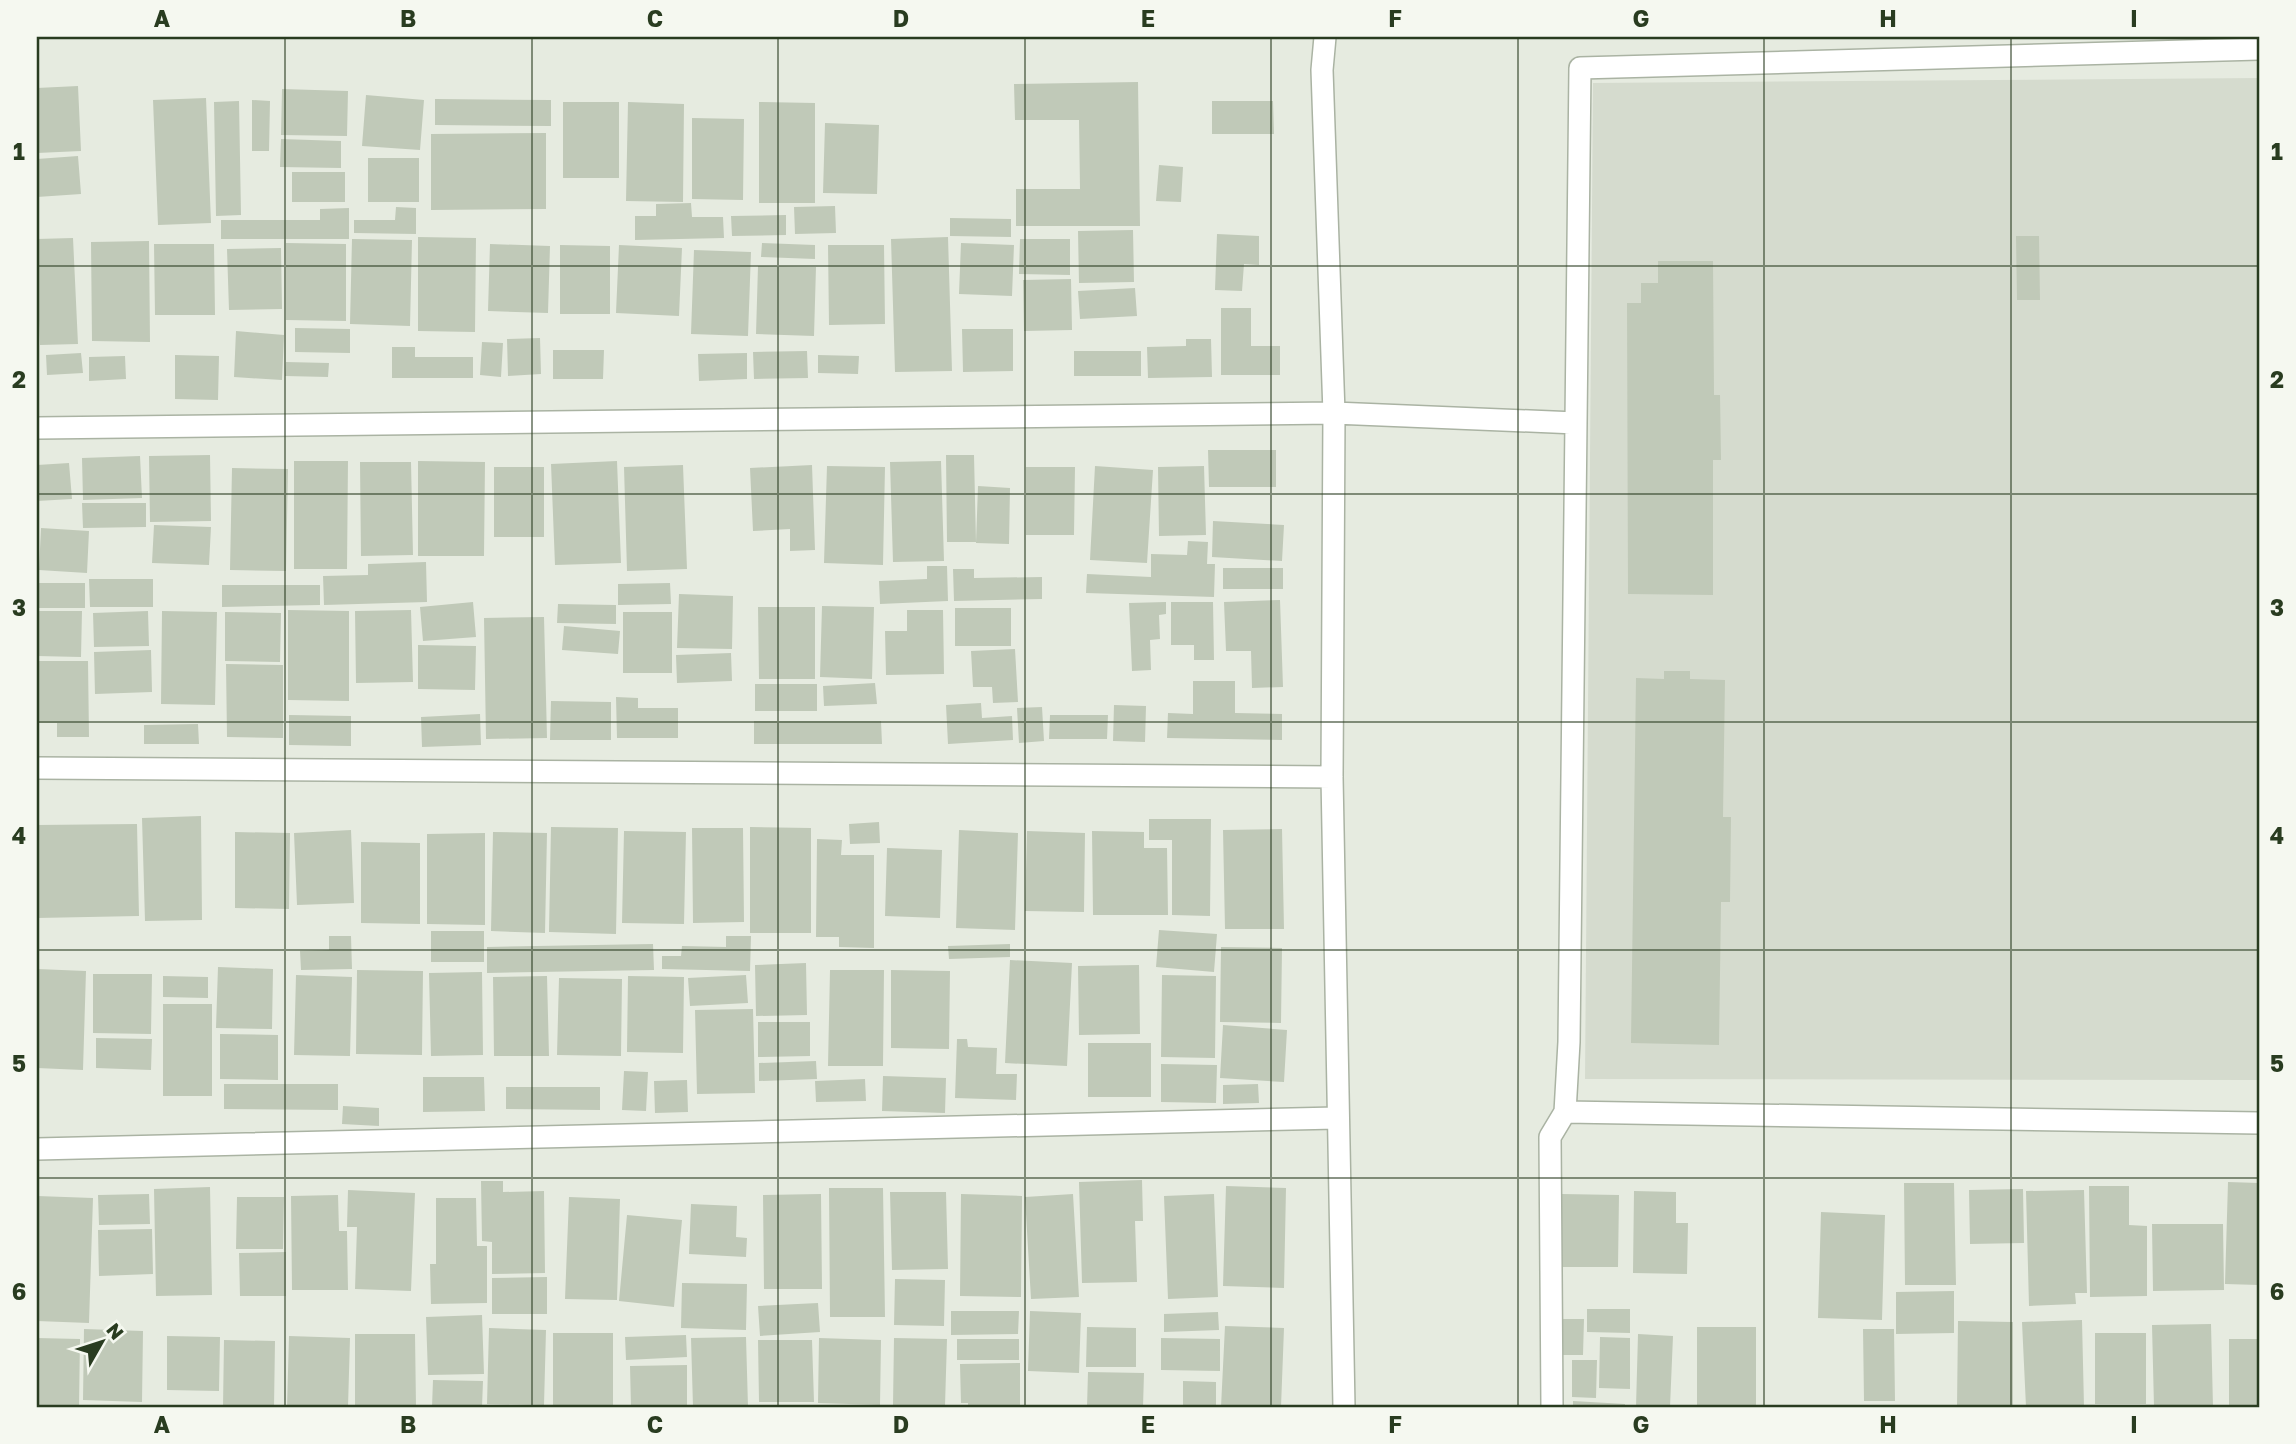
<svg xmlns="http://www.w3.org/2000/svg" width="2296" height="1444" viewBox="0 0 2296 1444" font-family="'Golos Text',sans-serif">
	<style>
		.built { fill: #d5dbce }
		.building { fill: #c0c9b8 }
		.lines { fill: none; stroke-linecap: round; stroke-linejoin: round }
		.minor-casing { stroke: #aab3a3; stroke-width: 24 }
		.minor { stroke: #fff; stroke-width: 21 }
		.grid { fill: none; stroke: #293c20; stroke-width: 2; stroke-opacity: 0.55 }
		.neatline { fill: none; stroke: #293c20; stroke-width: 2.5 }
		.grid-label { font-size: 23px; text-anchor: middle; font-weight: bold; fill: #293c20 }
	</style>
	<rect width="100%" height="100%" fill="#e6ebe0"/>
	<path class="built" d="M2259 78V1080L1585 1079 1593 83Z"/>
	<path class="building" d="M1138 82 1140 226H1016V189H1080L1079 120H1015L1014 84Z
		M78 86 81 151 37 153V88Z
		M282 89 348 91 347 136 281 135Z
		M366 95 424 100 420 150 362 146Z
		M206 98 211 223 158 225 153 100Z
		M435 99 551 100V126L435 125Z
		M252 100 270 101 269 151H252Z
		M239 101 241 215 216 216 214 102Z
		M1212 101H1273L1274 134H1212Z
		M563 102H619V178H563Z
		M628 102 684 104 683 202 626 201Z
		M759 102 815 103V203H759Z
		M692 118 744 119 743 200 692 199Z
		M825 123 879 125 877 194 823 193Z
		M546 133V209L431 210V134Z
		M281 139 341 141V168L280 167Z
		M78 156 81 194 37 197V159Z
		M368 158H419V202H368Z
		M1159 165 1183 167 1181 202 1156 201Z
		M292 172H345V202H292Z
		M691 203 692 217H723L724 238 635 240V216H656V204Z
		M835 206 836 233 795 234 794 207Z
		M396 207 416 208V234L354 233V220H395Z
		M349 208V239H221V220H320V209Z
		M786 215V235L732 236 731 216Z
		M950 218 1011 219V237L950 236Z
		M1133 230 1134 282 1079 283 1078 231Z
		M1217 234 1259 236V265L1244 264 1242 291 1215 290Z
		M2016 236H2039L2040 300H2017Z
		M418 237 476 238 475 332 418 331Z
		M948 237 952 371 895 372 891 239Z
		M73 238 78 344 40 345 39 320H37V239Z
		M352 239 412 240 410 326 350 324Z
		M1020 239H1070V275L1019 274Z
		M149 241 150 342 92 341 91 242Z
		M286 243 346 244V321L286 320Z
		M762 243 815 245V259L761 257Z
		M961 243 1014 245 1012 296 959 294Z
		M154 244H214L215 315H155Z
		M490 244 550 246 548 313 488 311Z
		M560 245 610 246V314H560Z
		M619 245 682 248 679 316 616 313Z
		M828 245H884L885 324 829 325Z
		M281 248 282 309 229 310 227 249Z
		M694 250 751 252 748 336 691 334Z
		M1658 261H1713L1714 395H1720L1721 460H1713V595L1628 594 1627 303H1641V283H1658Z
		M758 266 816 267 814 336 756 334Z
		M1071 279 1072 330 1024 331 1023 280Z
		M1135 288 1137 316 1080 319 1078 291Z
		M1221 308H1251V346H1280V375H1221Z
		M295 328 350 329V353L295 352Z
		M962 329H1013V371L963 372Z
		M236 331 284 335 282 380 234 377Z
		M540 338 541 374 508 376 507 339Z
		M1186 339H1211L1212 377 1148 378 1147 347 1186 346Z
		M482 342 503 343 501 377 480 375Z
		M392 347H415V357H473V378H392Z
		M553 350H604L603 379H553Z
		M807 351 808 378 754 379 753 352Z
		M1074 351H1141V376H1074Z
		M81 353 83 373 47 375 46 355Z
		M747 353V379L699 381 698 354Z
		M175 355 219 356 218 400 175 399Z
		M818 355 859 356 858 374 818 373Z
		M125 356 126 379 89 381V357Z
		M286 362 329 363 328 377 285 376Z
		M1208 450H1276V487H1209Z
		M210 455 211 521 150 522 149 456Z
		M946 455H974L976 542H947Z
		M140 456 142 498 83 500 82 458Z
		M294 461H348L347 569H294Z
		M418 461 485 462 484 556H418Z
		M617 461 621 563 555 565 551 464Z
		M941 461 944 561 893 562 890 462Z
		M360 462H411L413 555 361 556Z
		M69 463 72 499 37 501V465Z
		M683 465 687 569 627 571 624 467Z
		M812 465 815 550 790 551V529L753 531 750 468Z
		M827 466 885 467 883 565 824 563Z
		M1095 466 1153 470 1147 563 1090 560Z
		M1204 466 1206 535 1159 536 1158 467Z
		M494 467H544V537H494Z
		M1026 467H1075L1074 535H1026Z
		M232 468 288 469 286 571 230 570Z
		M978 486 1010 488 1009 544 976 543Z
		M82 503H146V527L83 528Z
		M1213 521 1284 525 1282 561 1212 557Z
		M154 525 211 527 209 565 152 563Z
		M41 528 89 531 87 573 39 570Z
		M1188 541 1208 542 1207 564H1215L1214 597 1086 593 1087 574 1151 577V554L1187 555Z
		M426 562 427 602 324 605 323 576 368 575V564Z
		M927 566H947L948 601 880 604 879 581 927 579Z
		M1223 568H1283V589H1223Z
		M953 569H974V578L1042 577V599L954 601Z
		M89 579H153V607H90Z
		M37 583H85V608H37Z
		M670 583 671 604 618 605V584Z
		M222 585H320V605L222 607Z
		M679 594 733 596 732 649 677 648Z
		M1280 600 1283 687 1252 688 1251 651H1226L1224 602Z
		M473 602 476 637 423 641 420 607Z
		M1166 602V614L1159 615 1160 639 1150 640 1151 670 1132 671 1129 603Z
		M1171 602H1213L1214 660H1194V645H1171Z
		M558 604 616 605V624L557 623Z
		M822 606 874 607 872 679 820 677Z
		M758 607H815V679H759Z
		M955 608H1011V646H955Z
		M288 610 349 611V701L288 700Z
		M411 610 413 682 356 683 355 611Z
		M907 610H943L944 674 886 675 885 631H907Z
		M37 611H82L81 657 37 656Z
		M148 611 149 646 94 647 93 613Z
		M162 611 217 612 215 705 161 704Z
		M225 612 281 613 280 662 225 661Z
		M623 612H672V673H623Z
		M544 617 547 738 486 739 484 618Z
		M564 626 620 631 618 654 562 650Z
		M418 645 476 646 475 690 418 689Z
		M1015 649 1018 702 993 703 992 687H973L971 651Z
		M151 650 152 692 95 694 94 652Z
		M731 653 732 681 677 683 676 655Z
		M37 661H88L89 737H57V723H37Z
		M226 664 283 665V738L227 737Z
		M1664 671H1690V679L1725 680 1723 817H1731L1730 902H1721L1719 1045 1631 1043 1636 678 1664 679Z
		M1193 681H1235V713L1282 714V740L1167 738 1168 713 1193 714Z
		M875 683 877 704 824 706 823 686Z
		M755 684H817V711H755Z
		M616 697 638 698V708H678V738H617Z
		M551 701 611 702V740H550Z
		M981 703 982 718 1012 716 1013 740 948 744 946 705Z
		M1114 705 1146 706 1145 742 1113 741Z
		M1042 707 1044 741 1019 743 1017 708Z
		M480 714 481 745 422 747 421 717Z
		M289 715 351 716V746L289 745Z
		M1050 715H1108L1107 739H1049Z
		M754 721H881L882 744H754Z
		M198 724 199 744H144V725Z
		M201 816 202 920 145 921 142 818Z
		M1149 819H1211L1210 916 1172 915V840H1149Z
		M879 822 880 843 850 844 849 824Z
		M137 824 139 916 37 918V825Z
		M551 827 618 828 616 934 549 932Z
		M750 827 811 828V933H750Z
		M692 828H743L744 922 693 923Z
		M1282 829 1284 929H1225L1223 830Z
		M351 830 354 903 297 905 294 833Z
		M959 830 1018 833 1015 930 956 928Z
		M624 831 686 832 684 924 622 923Z
		M1027 831 1085 833 1084 912 1025 911Z
		M1092 831 1144 832V848H1167L1168 915H1093Z
		M235 832 290 833 289 909 235 908Z
		M493 832 547 833 545 933 491 931Z
		M485 833V925L427 924V834Z
		M817 839 842 840 841 855H874V948L839 947V937H816Z
		M361 842 420 843V924L361 923Z
		M887 848 942 850 940 918 885 916Z
		M1159 930 1217 934 1214 972 1156 967Z
		M431 931H484V962H431Z
		M329 936H351L352 969 301 970 300 951 329 950Z
		M726 936H751L750 971 662 969V956H681L682 946 726 947Z
		M653 944 654 970 487 973V947Z
		M1010 944V957L949 959 948 946Z
		M1221 947 1282 948 1281 1023 1220 1022Z
		M1010 960 1072 963 1067 1066 1005 1063Z
		M806 963 807 1015 756 1016 755 965Z
		M1139 965 1140 1034 1079 1035 1078 966Z
		M218 967 273 969 272 1029 216 1028Z
		M37 969 86 971 83 1070 37 1068Z
		M357 970 423 971 422 1055 356 1054Z
		M830 970H884L883 1066H828Z
		M891 970 950 971 949 1049 891 1048Z
		M482 972 483 1055 431 1056 429 973Z
		M93 974H152L151 1034 93 1033Z
		M296 975 352 977 350 1056 294 1055Z
		M746 975 748 1003 690 1006 688 978Z
		M1162 975 1216 976 1215 1058 1161 1057Z
		M163 976 208 977V998L163 997Z
		M547 976 549 1056H494L493 977Z
		M628 976 684 977 683 1053 627 1052Z
		M559 978 622 979 621 1056 557 1055Z
		M163 1004H212V1096H163Z
		M753 1009 755 1093 697 1094 695 1010Z
		M758 1022H810V1056L758 1057Z
		M1223 1025 1287 1030 1284 1082 1220 1078Z
		M220 1034 278 1035V1080L220 1079Z
		M96 1038 152 1039 151 1070 96 1068Z
		M957 1039H967L968 1047 997 1048 996 1074H1017L1016 1100 955 1098Z
		M1088 1043H1151V1097H1088Z
		M816 1061 817 1079 759 1081V1063Z
		M1161 1064 1217 1065 1216 1103 1161 1102Z
		M624 1071 648 1072 646 1111 622 1110Z
		M883 1076 946 1078 945 1113 882 1111Z
		M423 1077H484L485 1111 423 1112Z
		M865 1079 866 1101 816 1102 815 1081Z
		M687 1080 688 1112 655 1113 654 1081Z
		M224 1084H338V1110L224 1109Z
		M1258 1084 1259 1103 1223 1104V1085Z
		M506 1087H600V1110L506 1109Z
		M343 1106 379 1108V1126L342 1124Z
		M1142 1180 1143 1221H1135L1137 1282 1082 1283 1079 1182Z
		M481 1181H503V1192L544 1191 545 1273 492 1274V1242L482 1241Z
		M2228 1182 2259 1183V1285L2225 1284Z
		M1904 1183H1954L1956 1285H1905Z
		M1226 1186 1286 1188 1284 1288 1223 1286Z
		M2089 1186H2129V1225L2147 1226V1296L2090 1297Z
		M210 1187 212 1295 156 1296 154 1189Z
		M829 1188H883L885 1317H830Z
		M2023 1189 2024 1243 1970 1244 1969 1190Z
		M348 1190 415 1193 411 1291 355 1289 357 1227H347Z
		M2084 1190 2087 1293H2075L2076 1304 2029 1306 2026 1191Z
		M1634 1191 1676 1192V1223H1688L1687 1274 1633 1273Z
		M890 1192H946L948 1269 892 1270Z
		M149 1194 150 1224 99 1225 98 1195Z
		M821 1194 822 1289H764L763 1195Z
		M961 1194 1022 1196 1021 1297 960 1296Z
		M1073 1194 1079 1297 1031 1299 1025 1197Z
		M1214 1194 1218 1297 1168 1299 1164 1196Z
		M1562 1194 1619 1195 1618 1267H1561Z
		M338 1195 339 1231H347L348 1290H292L291 1196Z
		M37 1196 93 1198 89 1323 37 1321Z
		M237 1197H284L283 1249H236Z
		M569 1197 620 1199 617 1300 565 1299Z
		M436 1198H476L477 1246H487V1303L431 1304 430 1264H436Z
		M691 1204 737 1206 736 1237 747 1238 746 1257 689 1254Z
		M1821 1212 1885 1215 1882 1320 1818 1318Z
		M627 1215 682 1220 674 1307 619 1301Z
		M2152 1224H2223L2224 1290 2153 1291Z
		M152 1229 153 1274 99 1276 98 1230Z
		M286 1252V1296H240L239 1253Z
		M547 1277V1314H492V1278Z
		M895 1279 945 1280 944 1326 894 1325Z
		M682 1283 747 1284 746 1330 681 1328Z
		M1954 1291V1333L1896 1334V1292Z
		M818 1303 820 1332 760 1336 758 1306Z
		M1587 1309H1630V1333L1587 1332Z
		M951 1311H1019L1018 1334 951 1335Z
		M1030 1311 1081 1313 1079 1373 1028 1371Z
		M1218 1312 1219 1330 1164 1332V1314Z
		M482 1315 484 1374 428 1375 426 1317Z
		M1560 1319H1584L1583 1355H1559Z
		M2082 1320 2084 1407H2026L2022 1322Z
		M1958 1321 2013 1322V1407H1957Z
		M2211 1324 2213 1407H2154L2152 1325Z
		M1225 1326 1284 1328 1281 1407H1221Z
		M1087 1327 1136 1328V1367H1086Z
		M1697 1327H1756V1407H1697Z
		M489 1328 546 1330 544 1405 487 1404Z
		M84 1329 143 1331 142 1402 83 1400Z
		M1863 1329H1894L1895 1401H1864Z
		M553 1333H613V1407H553Z
		M2095 1333H2146V1404H2095Z
		M355 1334H415L416 1407H355Z
		M1638 1334 1673 1336 1670 1407H1636Z
		M686 1335 687 1357 626 1360 625 1337Z
		M167 1336 220 1337 219 1391 167 1390Z
		M289 1336 350 1338 348 1407H287Z
		M746 1337 748 1407H693L691 1338Z
		M1600 1337 1630 1338V1389L1599 1388Z
		M37 1338 80 1339 79 1407H37Z
		M819 1338 881 1340 880 1405 818 1403Z
		M894 1338 947 1339 945 1406 893 1405Z
		M1161 1338 1220 1339V1371L1161 1370Z
		M957 1339H1019V1360H957Z
		M2229 1339H2259V1405H2229Z
		M224 1340 275 1341 274 1407H223Z
		M758 1340H812L814 1402H759Z
		M1572 1360H1597L1596 1398 1572 1397Z
		M1020 1363V1407H968V1403H961L960 1364Z
		M687 1365V1407H631L630 1366Z
		M1088 1372 1144 1373 1143 1407H1087Z
		M433 1380 483 1381 482 1407H432Z
		M1183 1381 1216 1382V1407H1183Z
		M1573 1401 1625 1404V1407H1573Z"/>
	<g class="lines">
		<g class="minor-casing">
			<path id="minor" d="M1325 37 1322 70 1334 413 1332 777 1344 1407
				M37 428 1334 413 1576 423
				M37 768 1332 777
				M1565 1112 2259 1123
				M37 1149 1336 1118
				M1552 1407 1550 1137 1565 1112 1569 1042 1580 68 2259 49"/>
		</g>
		<use href="#minor" class="minor"/>
	</g>
	<path class="grid" d="M285 37V1407M532 37V1407M778 37V1407M1025 37V1407M1271 37V1407M1518 37V1407M1764 37V1407M2011 37V1407M37 266H2259M37 494H2259M37 722H2259M37 950H2259M37 1178H2259"/>
	<rect width="2296" height="1444" fill="none" stroke="#f5f8f0" stroke-width="77"/>
	<g transform="translate(102 1342) rotate(51)" stroke="#f5f8f0" stroke-width="5" paint-order="stroke">
	<path d="M0-5L12 26L0 18L-12 26Z" fill="#293c20"/>
	<text y="-10" font-size="19" font-weight="bold" text-anchor="middle" fill="#293c20">N</text>
	</g>
	<rect x="38" y="38" width="2220" height="1368" class="neatline"/>
	<g class="grid-label">
		<text x="162" y="27">A</text>
		<text x="408" y="27">B</text>
		<text x="655" y="27">C</text>
		<text x="901" y="27">D</text>
		<text x="1148" y="27">E</text>
		<text x="1395" y="27">F</text>
		<text x="1641" y="27">G</text>
		<text x="1888" y="27">H</text>
		<text x="2134" y="27">I</text>
		<text x="19" y="160">1</text>
		<text x="2277" y="160">1</text>
		<text x="19" y="388">2</text>
		<text x="2277" y="388">2</text>
		<text x="19" y="616">3</text>
		<text x="2277" y="616">3</text>
		<text x="19" y="844">4</text>
		<text x="2277" y="844">4</text>
		<text x="19" y="1072">5</text>
		<text x="2277" y="1072">5</text>
		<text x="19" y="1300">6</text>
		<text x="2277" y="1300">6</text>
		<text x="162" y="1433">A</text>
		<text x="408" y="1433">B</text>
		<text x="655" y="1433">C</text>
		<text x="901" y="1433">D</text>
		<text x="1148" y="1433">E</text>
		<text x="1395" y="1433">F</text>
		<text x="1641" y="1433">G</text>
		<text x="1888" y="1433">H</text>
		<text x="2134" y="1433">I</text>
	</g>
</svg>
